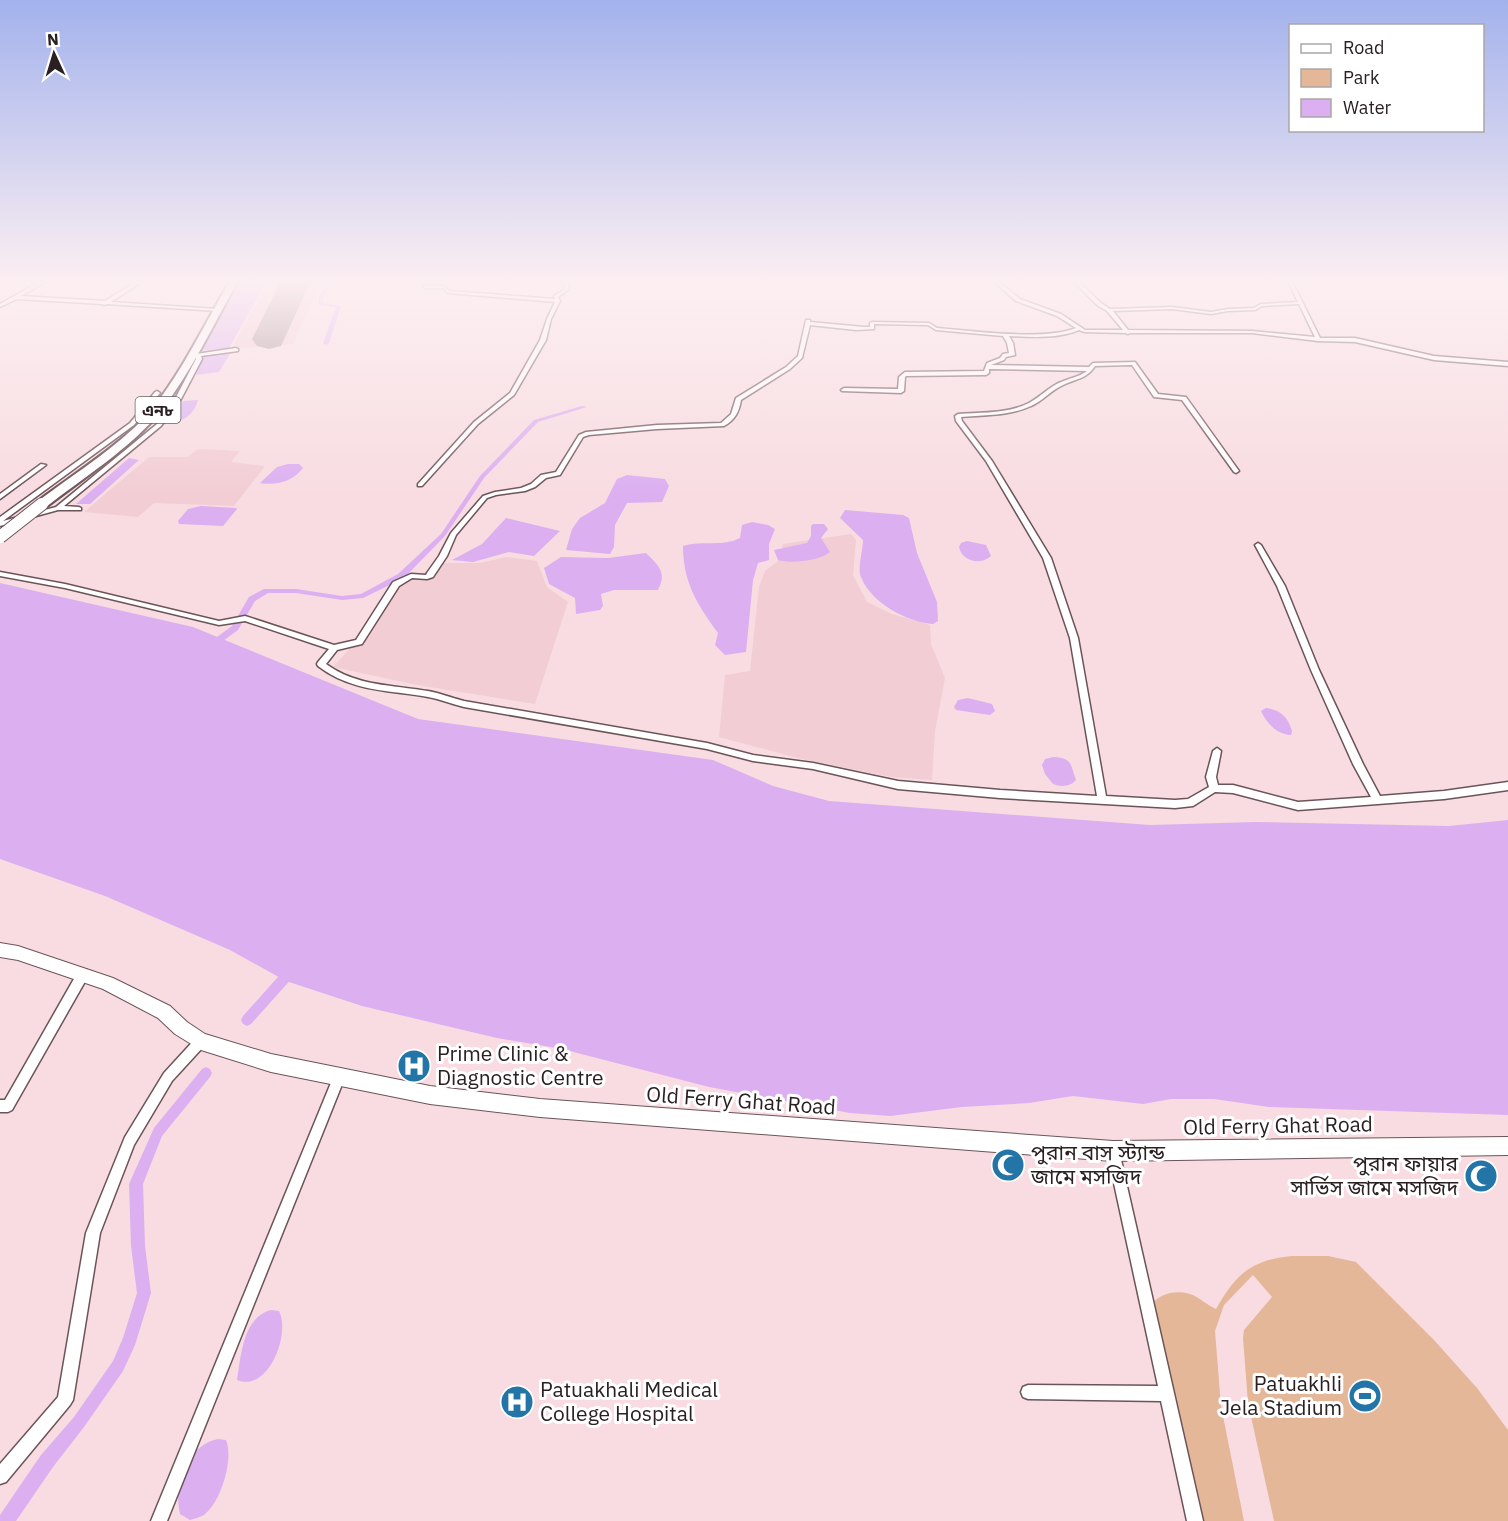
<svg xmlns="http://www.w3.org/2000/svg" width="1508" height="1521" viewBox="0 0 1508 1521" font-family="'IBM Plex Sans','Noto Sans Bengali',sans-serif">
	<style>
		.built { fill: #f2cdd4 }
		.green { fill: #e5b799 }
		.water { fill: #dcaff1 }
		.lines { fill: none; stroke-linecap: round; stroke-linejoin: round }
		.canal { fill: #dcaff1; fill-rule: evenodd }
		.runway { fill: #a18d90; fill-rule: evenodd }
		.street-casing { stroke: #6b5458; stroke-width: 3 }
		.secondary-casing { stroke: #6b5458; stroke-width: 2 }
		.highway-casing { stroke: #6b5458; stroke-width: 4 }
		.street { fill: #fff; fill-rule: evenodd }
		.secondary { fill: #fff; fill-rule: evenodd }
		.highway { fill: #fff; fill-rule: evenodd }
		.highway-bridge-casing { stroke: #6b5458; stroke-width: 14; stroke-linecap: butt }
		.highway-bridge { stroke: #fff; stroke-width: 12 }
		.labels { text-anchor: middle; stroke-width: 6; stroke-linejoin: round; paint-order: stroke }
		.shield { fill: #fff; stroke: #6a6364; stroke-width: 1.5 }
		.shield-label { font-size: 16px; font-weight: bold; fill: #2a2022 }
		.near-poi-label { font-size: 21px; fill: #2a2022; stroke: #fff; text-anchor: start }
		.near-street-label { font-size: 21px; fill: #2a2022; stroke: #fff }
	</style>
	<rect width="100%" height="100%" fill="#f8dce1"/>
	<path class="built" d="M269 281H322L293 344 231 349Z
		M198 449 240 451 231 462 265 466 234 506 154 503 138 517 84 512 149 457H187Z
		M851 534 856 540 853 575 867 602 892 614 930 625 931 644 945 678 935 731 932 780 891 777 802 759 719 737 725 675 750 671 759 587 765 571 778 561 783 544Z
		M506 557 537 561 547 587 568 602 535 704 417 685 333 667 379 617 402 577 421 574 437 567 439 563H480Z"/>
	<path class="green" d="M1292 1256H1328L1356 1262 1434 1340 1477 1388 1508 1430V1521H1274L1248 1403 1243 1338 1244 1330 1272 1297 1253 1275 1224 1305 1215 1331 1221 1406 1244 1521H1203L1151 1307C1157 1293 1177 1290 1190 1294 1199 1297 1207 1305 1216 1309 1236 1274 1251 1260 1292 1256Z"/>
	<path class="water" d="M241 281H267L229 348 199 351Z
		M225 352 230 354 219 372 196 375 203 357Z
		M198 400C195 412 185 422 172 422L171 415 183 401Z
		M129 458 139 460 90 504H76Z
		M288 464H299L303 468C293 481 277 486 260 483L277 467Z
		M627 475 665 479 669 486 662 502 627 503 615 525 614 547 610 554 566 550 572 529 580 518 605 503 617 479Z
		M201 506 236 508 237 509 223 526 179 524 178 521 188 509Z
		M845 510 903 515 909 518 917 553 937 602 938 621 933 624C907 622 871 603 861 577 857 569 863 550 863 540L840 518Z
		M506 518 560 531 534 556 509 552 473 562 452 560 482 544Z
		M752 522 768 525 775 529 769 544V560L758 563 753 580 746 652 725 655 715 645 718 633C697 604 683 582 683 546 703 540 722 547 740 538L742 525Z
		M813 524H824L828 529 821 538 830 552C819 561 791 564 778 560L774 550 807 543 811 536V526Z
		M967 541 986 545 991 556C980 566 962 561 959 547L961 543Z
		M646 553C659 566 667 572 658 590H614L601 594 603 606 600 610 576 614 575 598 549 584 544 568 561 557 608 558Z
		M0 583 193 627 418 719 713 760 773 786 829 801 1150 825 1255 822 1449 826 1508 820V1115L1269 1107 1214 1099H1171L1143 1104 1073 1096 1029 1103 962 1107 890 1116 850 1113 709 1087 562 1049 497 1038 362 1006 286 981 230 950 105 896 0 859Z
		M968 698 992 704 995 711 990 715 956 710 954 707 958 700Z
		M1266 708C1281 710 1288 717 1292 731L1291 735C1277 734 1267 724 1261 711Z
		M1053 757C1072 758 1070 763 1076 780 1070 787 1061 787 1053 784L1045 774 1042 765 1045 759Z
		M271 1310 279 1311C291 1334 268 1393 237 1380 241 1356 243 1317 271 1310Z
		M218 1439 226 1440C234 1459 221 1502 204 1515 200 1517 194 1519 190 1520L180 1514C173 1484 186 1446 218 1439Z"/>
	<g class="lines">
		<path class="canal" d="M329 281H337C329 284 323 295 323 303L341 306 329 343 326 345 323 343 336 307 319 305V297Z
			M582 406 587 407 538 422 484 478 445 536 404 578 363 598 342 600 296 593H268L255 601 238 630 216 646H210L209 644 210 642 232 626 249 597 264 589H296L342 596 361 594 398 574 441 534 480 476 534 420Z
			M290 967 294 968 296 972 294 976 251 1024 247 1026 243 1024 241 1020 243 1016 286 968Z
			M206 1067 210 1069 212 1073 210 1077 162 1136 143 1184 145 1246 151 1293 135 1345 123 1371 84 1427 53 1467 16 1521H0V1515L41 1455 74 1417 113 1361 123 1338 137 1293 131 1246 129 1184 154 1128 202 1069Z"/>
		<path class="runway" d="M281 281H311L281 346 269 349 257 346 252 339Z"/>
		<g class="street-casing">
			<path id="street" d="M41 281H47L21 296 105 301 137 281H143L111 302 218 309 220 310 218 311 107 304 104 305 102 304 17 299 0 307V304Z
				M563 281H567L569 289 558 297 560 301 551 319 546 340 514 395 478 424 422 486H418V484L474 422 510 393 540 340 547 319 555 302 448 293 443 288H425L423 286H444L449 291 555 299 554 296 565 289Z
				M993 281H998L1020 299 1061 314 1085 330H1123L1107 311 1097 305 1073 281H1078L1101 303 1110 309 1172 307 1211 312 1228 309 1254 308 1261 304 1298 302 1288 281H1292L1320 338H1355L1434 356 1508 362V366L1434 360 1355 342 1318 341 1252 333H1130L1128 334 1125 333 1084 332 1079 330C1057 339 1032 337 1009 336L1013 343 1015 355 1006 357 1004 360 991 365 1089 367 1093 363 1135 362 1158 394 1186 397 1239 471 1236 473 1234 472 1182 400 1154 397 1132 365 1095 366C1087 379 1075 379 1063 385 1051 390 1043 401 1031 406 1010 416 985 415 961 417L962 421 992 461 1051 558 1078 638 1106 796 1175 800 1188 799 1209 787 1206 777 1213 751 1217 748 1221 751 1216 777 1218 785H1233L1298 802 1371 797 1353 764 1311 670 1277 586 1255 545 1258 543 1261 545 1285 586 1319 670 1363 764 1380 796 1444 791 1508 782V790L1444 799 1298 810 1233 793 1215 792 1193 806 1175 808 1000 798 898 789 813 769 753 761 707 749 464 707C452 704 440 699 428 697 389 690 352 692 318 666L317 664 318 662 329 649 245 621 219 625 65 588 0 576V572L65 584 219 621 245 616 334 645 356 640 393 582 411 574 426 575 427 573 439 556 451 533 483 496 495 492 521 488 531 484 541 475 556 472 579 435 586 432 657 425 721 423 731 414 736 398 786 367 798 356 806 320H810V322L864 327H870V323L872 322 929 323 937 328C973 331 1044 341 1076 328L1057 316 1016 301ZM1299 304 1315 337 1252 331 1128 330 1113 311 1172 309 1211 314 1228 311 1255 310 1262 306ZM874 324 928 325 936 330 1003 336 1007 343 1009 353 1003 354 1000 358 987 363 984 371 905 372 899 377 898 389 844 388 841 390 842 391 901 393 904 391 905 377 906 376 986 375 989 373V369L1087 371C1079 377 1070 378 1061 382 1049 387 1040 397 1029 403 1007 414 981 412 958 414L955 416 956 421 986 461 1043 558 1070 638 1097 796 1000 790 898 781 813 763 753 755 707 743 464 701C452 698 440 693 428 691 392 685 356 686 326 664L337 650 362 644 399 586 412 578 427 579 433 577 447 556 456 535 487 498 496 495 525 491 535 487 546 478 560 475 583 437 589 435 657 429 724 426C735 420 739 412 741 400L790 369 802 358 810 325 856 330 874 329Z
				M236 348 238 349V351L201 356 202 359 180 401 161 426 64 506 79 507 81 508V510H58L0 526V517L130 423 155 392 157 391 160 393 134 425 3 521 56 507 157 424 174 401 196 359V354Z
				M41 464 46 465 0 499V494Z
				M83 969 87 970 89 974 87 978 12 1110 8 1112H0V1100H5L79 970Z
				M201 1035 205 1037 207 1041 205 1045 172 1081 134 1145 100 1233 73 1400 70 1405 6 1482 0 1484V1464L58 1397 86 1233 125 1137 164 1073 197 1037Z
				M339 1071 343 1073 345 1077 167 1521H151L335 1073Z
				M1113 1145 1117 1147 1119 1151 1203 1521H1187L1161 1401 1028 1399 1023 1397 1021 1392 1023 1387 1028 1385 1158 1386 1107 1151 1109 1147Z"/>
		</g>
		<g class="secondary-casing">
			<path id="secondary" d="M0 943 18 946 113 978 170 1006 187 1022 205 1034 271 1054 430 1086 540 1099 1113 1141 1508 1137V1155L1113 1161 540 1117 430 1104 271 1072 201 1050 175 1034 158 1018 103 989 18 960 0 957Z"/>
		</g>
		<g class="highway-casing">
			<path id="highway" d="M230 281H238C213 325 191 373 160 412 132 447 82 479 46 507H38V501C74 474 125 442 153 408 183 370 205 323 230 281Z"/>
		</g>
		<use href="#street" class="street"/>
		<use href="#secondary" class="secondary"/>
		<use href="#highway" class="highway"/>
		<g class="highway-bridge-casing">
			<path id="highway-bridge" d="M0 537 42 504"/>
		</g>
		<use href="#highway-bridge" class="highway-bridge"/>
	</g>
	<linearGradient id="sky" x2="0" y2="1"><stop stop-color="#a3b2ec"/><stop offset="0.57" stop-color="#fceff2"/><stop offset="1" stop-color="#fceff2" stop-opacity="0"/></linearGradient>
	<rect width="1508" height="494" fill="url(#sky)"/>
	<defs>
		<g id="hospital-disc" transform="scale(1.725)"><circle r="9.5" fill="#2275a6" stroke="#fff"/><path d="M-5-5h3v3.5h4V-5h3V5h-3V1.5h-4V5h-3Z" fill="#fff"/></g>
		<g id="mosque-disc" transform="scale(1.725)"><circle r="9.5" fill="#2275a6" stroke="#fff"/><path d="M3.5-4.9A6 6 0 1 0 3.5 4.9A5 5 0 1 1 3.5-4.9Z" fill="#fff"/></g>
		<g id="stadium-disc" transform="scale(1.725)"><circle r="9.5" fill="#2275a6" stroke="#fff"/><path d="M0-5a6.5 5 0 1 0 0 10a6.5 5 0 1 0 0-10ZM-3.5-1.8h7v3.6h-7Z" fill="#fff"/></g>
	</defs>
	<g fill-rule="evenodd">
		<use href="#hospital-disc" x="414" y="1066"/>
		<use href="#mosque-disc" x="1008" y="1165"/>
		<use href="#mosque-disc" x="1481" y="1176"/>
		<use href="#stadium-disc" x="1365" y="1396"/>
		<use href="#hospital-disc" x="517" y="1402"/>
	</g>
	<g class="labels">
		<rect class="shield" x="135.5" y="397" width="45" height="26" rx="4.5"/>
		<g class="shield-label">
			<text x="158" y="416">এন৮</text>
		</g>
		<g class="near-poi-label">
			<text x="437" y="1061">Prime Clinic &amp;<tspan x="437" dy="24">Diagnostic Centre</tspan></text>
			<text x="1031" y="1160">পুরান বাস স্ট্যান্ড<tspan x="1031" dy="24">জামে মসজিদ</tspan></text>
			<text x="1458" y="1171" text-anchor="end">পুরান ফায়ার<tspan x="1458" dy="24">সার্ভিস জামে মসজিদ</tspan></text>
			<text x="1342" y="1391" text-anchor="end">Patuakhli<tspan x="1342" dy="24">Jela Stadium</tspan></text>
			<text x="540" y="1397">Patuakhali Medical<tspan x="540" dy="24">College Hospital</tspan></text>
		</g>
		<g class="near-street-label">
			<text transform="translate(741 1101) rotate(4)" y="7">Old Ferry Ghat Road</text>
			<text transform="translate(1278 1126) rotate(-1)" y="7">Old Ferry Ghat Road</text>
		</g>
	</g>
	<rect x="1289" y="24" width="195" height="108" fill="#ffffff" stroke="#aaa6a7" stroke-width="1.5"/>
	<rect x="1301" y="44" width="30" height="9" fill="#ffffff" stroke="#aaa6a7" stroke-width="1.5"/>
	<text x="1343" y="54" font-size="18" fill="#2a2022">Road</text>
	<rect x="1301" y="69" width="30" height="18" fill="#e5b799" stroke="#aaa6a7" stroke-width="1.5"/>
	<text x="1343" y="84" font-size="18" fill="#2a2022">Park</text>
	<rect x="1301" y="99" width="30" height="18" fill="#dcaff1" stroke="#aaa6a7" stroke-width="1.5"/>
	<text x="1343" y="114" font-size="18" fill="#2a2022">Water</text>
	<g transform="translate(54 54) rotate(356)" stroke="#ffffff" stroke-width="4.5" paint-order="stroke">
	<path d="M0-4.5L10 22L0 15L-10 22Z" fill="#2a2022"/>
	<text y="-9" font-size="16" font-weight="bold" text-anchor="middle" fill="#2a2022">N</text>
	</g>
</svg>
